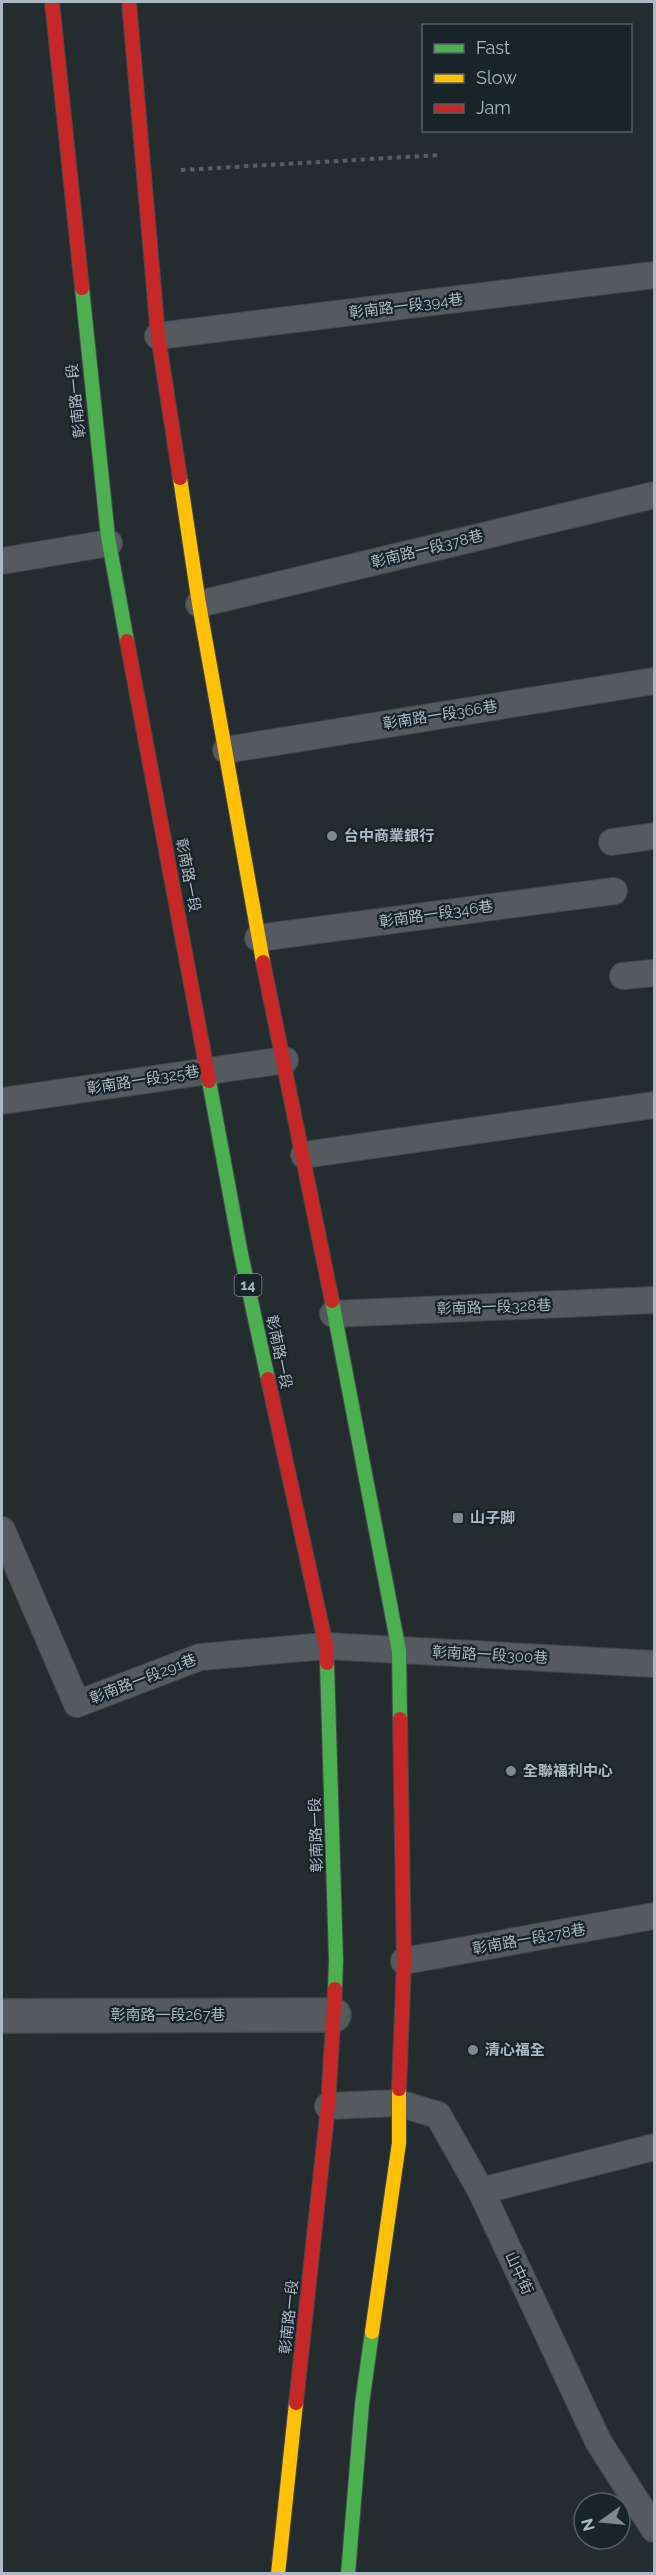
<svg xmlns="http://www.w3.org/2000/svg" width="656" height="2575" viewBox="0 0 656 2575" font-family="Raleway,'Noto Sans TC',sans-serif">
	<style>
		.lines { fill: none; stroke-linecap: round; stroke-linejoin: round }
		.lane-casing { stroke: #42484b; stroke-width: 28 }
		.street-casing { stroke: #42484b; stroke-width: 36 }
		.fast-casing { stroke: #42494d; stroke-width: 16 }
		.slow-casing { stroke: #42494d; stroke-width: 16 }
		.jam-casing { stroke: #42494d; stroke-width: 16 }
		.path { stroke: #585e63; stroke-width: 4; stroke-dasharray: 4.5 4.5; stroke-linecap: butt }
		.lane { stroke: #545a5f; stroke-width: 26 }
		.street { stroke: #545a5f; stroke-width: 33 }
		.fast { stroke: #4caf50; stroke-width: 14 }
		.slow { stroke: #ffc107; stroke-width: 14 }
		.jam { stroke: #c62828; stroke-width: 14 }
		.poi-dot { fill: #7d8890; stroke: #19232a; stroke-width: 2 }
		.labels { text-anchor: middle; stroke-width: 4.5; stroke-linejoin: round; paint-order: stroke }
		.shield { fill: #19232a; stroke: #818c95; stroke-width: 1.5 }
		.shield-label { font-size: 14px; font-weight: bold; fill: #adb9c3 }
		.street-label { font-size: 15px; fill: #adb9c3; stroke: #19232a }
		.poi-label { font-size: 15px; font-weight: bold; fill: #adb9c3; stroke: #19232a; text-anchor: start }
	</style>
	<rect width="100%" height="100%" fill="#252c30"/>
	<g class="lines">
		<g class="lane-casing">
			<path id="lane" d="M158 336 654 275
				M2 561 109 543
				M199 604 654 495
				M226 750 654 681
				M612 842 654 836
				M258 938 614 891
				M623 976 654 973
				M2 1101 285 1060
				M304 1155 654 1105
				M333 1314 654 1300
				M2 1530 77 1704 200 1657 326 1646 654 1664
				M404 1961 654 1916
				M328 2106 398 2103 438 2115 481 2191 598 2441 654 2529
				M481 2191 654 2147"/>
		</g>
		<g class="street-casing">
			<path id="street" d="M2 2016 334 2015"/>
		</g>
		<g class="fast-casing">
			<path id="fast" d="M82 288 108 537 127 641
				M209 1081 241 1254 268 1379
				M332 1301 399 1651 400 1719
				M327 1663 336 1960 335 1989
				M348 2574 362 2404 372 2332"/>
		</g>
		<g class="slow-casing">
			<path id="slow" d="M180 478 199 604 263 962
				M372 2332 399 2143V2089
				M278 2574 296 2403"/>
		</g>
		<g class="jam-casing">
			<path id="jam" d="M52 2 82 288
				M129 2 158 336 180 478
				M127 641 209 1081
				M263 962 332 1301
				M268 1379 326 1646 327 1663
				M399 2089 404 1961 400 1719
				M296 2403 328 2106 335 1989"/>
		</g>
		<path class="path" d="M181 170 441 155"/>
		<use href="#lane" class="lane"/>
		<use href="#street" class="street"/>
		<use href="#fast" class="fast"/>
		<use href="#slow" class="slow"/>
		<use href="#jam" class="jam"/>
	</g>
	<g class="poi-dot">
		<circle cx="332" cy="836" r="6"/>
		<rect x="452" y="1512" width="12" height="12" rx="3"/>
		<circle cx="511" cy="1771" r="6"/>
		<circle cx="473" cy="2050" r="6"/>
	</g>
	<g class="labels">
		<rect class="shield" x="234.5" y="1274" width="27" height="22" rx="4.5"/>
		<g class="shield-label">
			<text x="248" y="1290">14</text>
		</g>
		<g class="street-label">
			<text transform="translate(406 306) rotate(-7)" y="5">彰南路一段394巷</text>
			<text transform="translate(76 401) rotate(-96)" y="5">彰南路一段</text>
			<text transform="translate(427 549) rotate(-14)" y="5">彰南路一段378巷</text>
			<text transform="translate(440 715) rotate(-9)" y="5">彰南路一段366巷</text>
			<text transform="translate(188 875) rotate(79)" y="5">彰南路一段</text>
			<text transform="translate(436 914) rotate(-8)" y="5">彰南路一段346巷</text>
			<text transform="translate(143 1080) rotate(-9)" y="5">彰南路一段325巷</text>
			<text transform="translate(494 1307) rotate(-2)" y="5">彰南路一段328巷</text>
			<text transform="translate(279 1352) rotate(78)" y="5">彰南路一段</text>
			<text transform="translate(490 1655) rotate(3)" y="5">彰南路一段300巷</text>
			<text transform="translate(143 1679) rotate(-21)" y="5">彰南路一段291巷</text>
			<text transform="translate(316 1835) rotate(-92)" y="5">彰南路一段</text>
			<text transform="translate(529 1939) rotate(-10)" y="5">彰南路一段278巷</text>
			<text x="168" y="2020">彰南路一段267巷</text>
			<text transform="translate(519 2273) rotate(65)" y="5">山中街</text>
			<text transform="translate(289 2317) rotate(-84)" y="5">彰南路一段</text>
		</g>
		<g class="poi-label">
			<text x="344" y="841">台中商業銀行</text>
			<text x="470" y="1523">山子脚</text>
			<text x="523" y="1776">全聯福利中心</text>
			<text x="485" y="2055">清心福全</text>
		</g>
	</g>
	<rect width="656" height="2575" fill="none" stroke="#adb9c3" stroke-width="6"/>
	<rect x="422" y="24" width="210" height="108" fill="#19232a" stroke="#545f67" stroke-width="1.5"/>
	<rect x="434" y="44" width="30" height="9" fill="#4caf50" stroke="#545f67" stroke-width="1.5"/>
	<text x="476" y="54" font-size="18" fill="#adb9c3">Fast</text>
	<rect x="434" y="74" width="30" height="9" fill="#ffc107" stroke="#545f67" stroke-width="1.5"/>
	<text x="476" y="84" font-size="18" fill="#adb9c3">Slow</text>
	<rect x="434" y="104" width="30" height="9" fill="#c62828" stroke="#545f67" stroke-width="1.5"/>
	<text x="476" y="114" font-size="18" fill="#adb9c3">Jam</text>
	<g transform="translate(602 2521) rotate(255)"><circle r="28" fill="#19232a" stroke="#545f67" stroke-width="1.5"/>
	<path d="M0-4.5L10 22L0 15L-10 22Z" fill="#7d8890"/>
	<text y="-9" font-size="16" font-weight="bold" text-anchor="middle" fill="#adb9c3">N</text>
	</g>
</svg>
